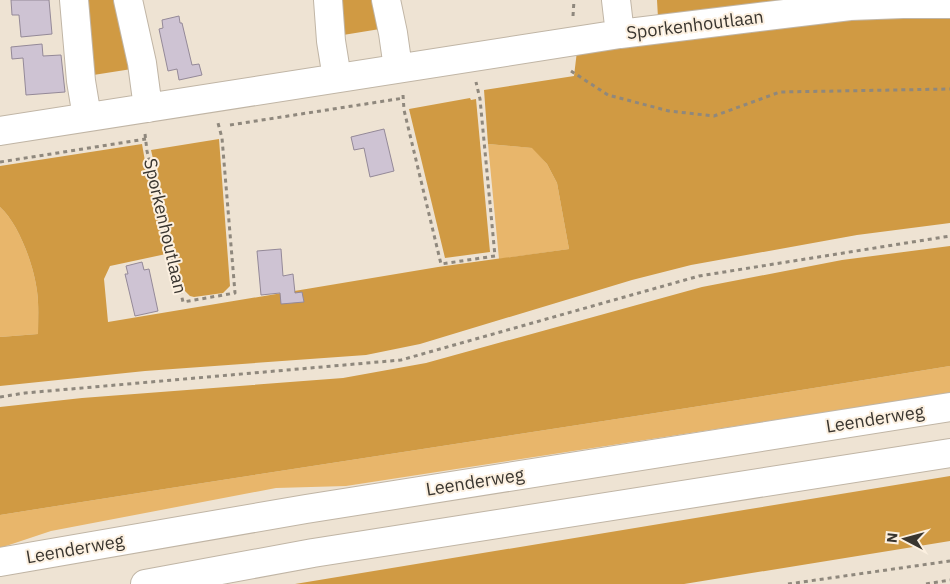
<svg xmlns="http://www.w3.org/2000/svg" width="950" height="584" viewBox="0 0 950 584" font-family="'IBM Plex Sans',sans-serif">
	<style>
		.green { fill: #e8b66b }
		.forest { fill: #d09a43 }
		.building { fill: #cec3d3; stroke: #948998 }
		.lines { fill: none; stroke-linecap: round; stroke-linejoin: round }
		.street-casing { stroke: #c0b5a5; stroke-width: 30 }
		.primary-casing { stroke: #c0b5a5; stroke-width: 30 }
		.path { stroke: #8f887d; stroke-width: 3; stroke-dasharray: 4 4; stroke-linecap: butt }
		.street { stroke: #fff; stroke-width: 28 }
		.primary { stroke: #fff; stroke-width: 28 }
		.labels { text-anchor: middle; stroke-width: 4; stroke-linejoin: round; paint-order: stroke }
		.street-label { font-size: 18px; fill: #39352f; stroke: #fcf0e0 }
	</style>
	<rect width="100%" height="100%" fill="#eee3d3"/>
	<path class="green" d="M488 144 533 148 547 164 557 183 569 249 499 259Z
		M0 207C19 224 34 266 37 291 39 305 38 320 38 334L0 337Z
		M950 366V393L346 486 276 488 51 531 0 548V515C317 464 634 418 950 366Z"/>
	<path class="forest" d="M81 0H122L138 68 87 76Z
		M334 0H380L386 28 337 36Z
		M657 0H814L658 18Z
		M950 13V223L857 235 691 265 632 280 420 344 366 355 145 371 0 386V337L38 334C38 320 39 305 37 291 34 266 19 224 0 207V166L142 144 146 167 166 254 110 266 104 279 108 322 438 267 569 249 557 183 547 164 532 148 488 144 484 90 574 76 577 51 737 26Z
		M470 98 471 100 476 99 490 252 445 258 409 109Z
		M219 139 230 286 223 293 194 297 190 296 183 289 151 150Z
		M950 246V366C634 418 317 464 0 515V407L82 398 343 378 426 363 702 287 842 260Z
		M950 476V541L684 584H295Z"/>
	<path class="building" d="M11 0H49L52 34 21 37 19 15H12Z
		M179 16 180 23H182L192 65 199 64 202 75 179 80 177 69 168 71 159 29 163 28 162 20Z
		M42 44 43 56 61 55 65 92 26 95 23 58 12 59 11 47Z
		M384 129 394 171 370 177 364 148 354 150 351 137Z
		M281 249 283 276 293 274 295 293 302 292 304 302 281 304 280 293 261 295 257 251Z
		M142 262 144 270 149 269 158 311 135 316 125 274H128L126 266Z"/>
	<g class="lines">
		<g class="street-casing">
			<path id="street" d="M74 0 81 81 87 117
				M128 0 142 63 148 108
				M328 0 331 41 337 78
				M386 0 393 33 398 68
				M616 0 620 34
				M0 131 620 34 850 6 903 4H950"/>
		</g>
		<g class="primary-casing">
			<path id="primary" d="M0 562 306 509 950 407
				M145 584 313 553 950 453"/>
		</g>
		<path class="path" d="M573 16 574 0
			M571 71 608 95 669 111 714 116 780 92 950 89
			M403 95 404 110 441 264 495 256 480 99 476 82
			M230 125 404 98
			M145 134 147 151 183 302 235 293 222 138 218 123
			M0 162 146 139
			M0 397 25 393 401 360 699 276 950 236
			M788 584 950 561
			M926 584 950 580"/>
		<use href="#street" class="street"/>
		<use href="#primary" class="primary"/>
	</g>
	<g class="labels">
		<g class="street-label">
			<text transform="translate(695 25) rotate(-7)" y="6">Sporkenhoutlaan</text>
			<text transform="translate(165 226) rotate(77)" y="6">Sporkenhoutlaan</text>
			<text transform="translate(875 419) rotate(-9)" y="6">Leenderweg</text>
			<text transform="translate(475 482) rotate(-9)" y="6">Leenderweg</text>
			<text transform="translate(75 549) rotate(-10)" y="6">Leenderweg</text>
		</g>
	</g>
	<g transform="translate(905 539) rotate(276)" stroke="#fcf0e0" stroke-width="4" paint-order="stroke">
	<path d="M0-4L9 19L0 12L-9 19Z" fill="#39352f"/>
	<text y="-8" font-size="14" font-weight="bold" text-anchor="middle" fill="#39352f">N</text>
	</g>
</svg>
